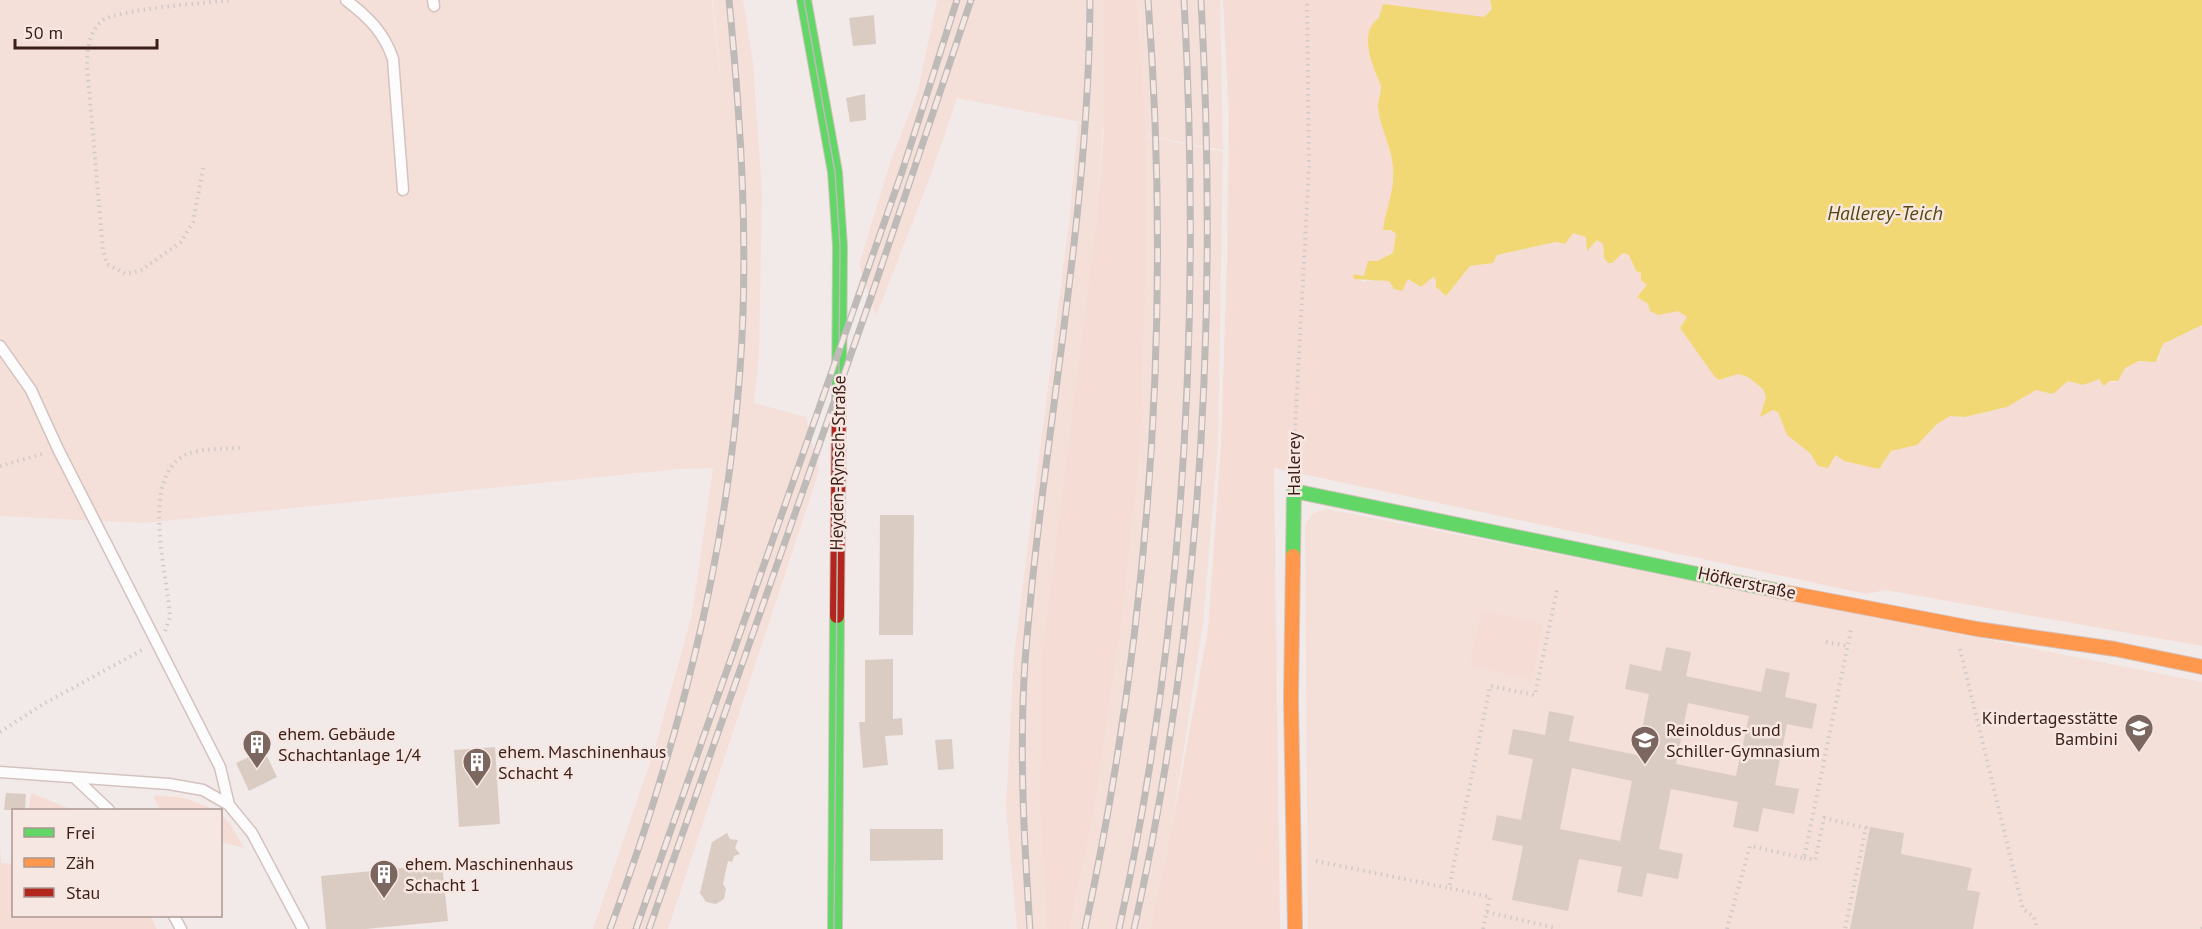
<svg xmlns="http://www.w3.org/2000/svg" width="2202" height="929" viewBox="0 0 2202 929" font-family="'PT Sans',sans-serif">
	<style>
		.built { fill: #f5dfd9 }
		.green { fill: #f5dcd5 }
		.water { fill: #f1d874 }
		.building { fill: #dbccc3; fill-rule: evenodd }
		.lines { fill: none; stroke-linecap: round; stroke-linejoin: round }
		.lane-casing { stroke: #d4c2be; stroke-width: 13 }
		.fast-casing { stroke: #d4c2be; stroke-width: 16 }
		.slow-casing { stroke: #d4c2be; stroke-width: 16 }
		.jam-casing { stroke: #d4c2be; stroke-width: 16 }
		.path { stroke: #d0cac9; stroke-width: 4; stroke-dasharray: 1.5 4.5; stroke-linecap: butt }
		.lane { stroke: #fdfcfc; stroke-width: 10 }
		.fast { stroke: #63d668; stroke-width: 14 }
		.slow { stroke: #ff974d; stroke-width: 14 }
		.jam { stroke: #b3261e; stroke-width: 14 }
		.tram { stroke: #bdbab8; stroke-width: 1.5 }
		.rail-casing { stroke: #bdbab8; stroke-width: 7 }
		.rail { stroke: #f7e7e3; stroke-width: 4.5; stroke-dasharray: 14; stroke-linecap: butt }
		.labels { text-anchor: middle; stroke-width: 5; stroke-linejoin: round; paint-order: stroke }
		.street-label { font-size: 18px; fill: #3b1f17; stroke: #f7e7e3 }
		.poi-label { font-size: 18px; fill: #3b1f17; stroke: #f7e7e3; text-anchor: start }
		.water-label { font-size: 20px; font-style: italic; fill: #554910; stroke: #f7e7e3 }
	</style>
	<rect width="100%" height="100%" fill="#f2eae8"/>
	<path class="built" d="M0 0H712L723 104 713 0H743L753 62 762 193 759 354 754 403 806 417 819 471 668 929H593L655 748 692 614 713 468 679 469 144 523 0 516Z
		M937 0H1220L1223 150 1103 127 1096 224 1041 660 1040 812 1047 929H1017L1006 808 1014 655 1070 214 1078 123 1101 126 957 98 929 180 876 316 859 265 890 163 918 91Z
		M1146 136 1223 152 1218 443 1203 623 1171 833 1150 929H1069L1093 818 1123 612 1140 451 1146 271Z
		M1327 509 2202 682V929H1308L1305 525 1313 513Z"/>
	<path class="green" d="M1104 0H1136L1146 136V271L1140 451 1123 612 1093 818 1069 929H1047L1040 812 1041 660 1096 224 1104 128Z
		M1223 0H1490L1492 9 1484 17 1379 18C1358 32 1372 65 1380 83 1383 89 1378 100 1378 106 1379 127 1392 147 1393 168 1395 190 1387 208 1383 230H1391L1396 234 1393 253 1377 261 1364 276 1353 274 1363 282C1378 277 1393 282 1408 279L1421 287 1433 277 1436 280 1437 288 1446 296 1470 266 1493 263 1497 255 1556 242 1563 244 1573 233 1584 235 1593 246 1597 240 1603 244 1604 257 1612 263 1623 253 1629 255 1636 271 1641 273V280L1647 285 1637 297 1648 304 1650 311H1678L1687 317 1680 328 1719 380 1738 374 1748 377 1763 389 1766 397 1761 416 1773 410 1778 412 1787 435 1810 453 1818 466 1825 468 1834 461 1836 455 1879 469 1891 451 1917 445 1937 424 1950 416 1965 417 2007 407 2036 390 2053 394 2068 381 2078 384 2095 379 2116 382C2121 377 2120 373 2124 369 2133 359 2148 363 2159 359L2163 344 2202 325V646L1885 590 1867 594 1274 468 1280 929H1150L1171 833 1208 629 1221 446 1227 259 1229 118Z
		M1481 611 1543 624 1532 679 1470 666Z
		M31 793 73 810H29Z
		M155 795 185 798 215 810H160L154 798Z
		M221 815 230 824 244 848 221 842Z
		M0 845 1 863 13 864 14 916H150L157 929H0Z"/>
	<path class="water" d="M1490 0H2202V325L2163 344 2156 362 2139 361 2125 368 2118 381H2109L2104 386 2099 379 2083 385 2068 381 2053 394 2036 390 2007 407 1965 417 1950 416 1937 424 1917 445 1891 451 1879 469 1844 461 1836 455 1828 468 1818 466 1810 453 1787 435 1778 412 1773 410 1760 417 1766 397 1763 389 1748 377 1738 374 1719 380 1715 377 1680 328 1687 317 1678 311 1658 315 1650 311 1648 304 1637 297 1647 285 1641 280V273L1636 271 1629 255 1623 253 1612 263H1608L1604 258 1603 244 1597 240 1587 251 1586 237 1573 233 1565 244 1556 242 1497 255 1493 263 1470 266 1446 296 1436 287V280L1433 277 1421 287 1408 279 1402 291 1394 289 1389 281 1354 279 1353 274 1364 276 1368 261H1377L1393 253 1396 234 1391 230H1383C1386 207 1395 191 1393 168 1392 147 1379 127 1378 106 1378 100 1383 89 1380 83 1372 65 1358 32 1379 18L1383 4 1484 17 1492 9Z"/>
	<path class="building" d="M874 15 876 44 853 46 849 18Z
		M865 94 866 120 850 122 846 98Z
		M880 515H914L913 635H879Z
		M1666 647 1691 652 1686 676 1761 692 1766 668 1790 673 1785 697 1817 704 1812 729 1787 724 1775 785 1799 789 1794 814 1763 808 1758 832 1733 827 1738 802 1671 789 1659 849 1683 854 1678 879 1647 873 1642 897 1617 892 1622 867 1579 859 1568 911 1512 900 1523 846 1492 840 1497 815 1521 820 1533 759 1508 754 1513 729 1545 735 1549 711 1574 716 1569 741 1637 755 1649 694 1625 689 1630 664 1661 671ZM1688 703 1749 716 1736 776 1676 764ZM1572 768 1632 781 1620 841 1560 829Z
		M893 659V719L902 718 903 735 885 736 888 765 863 768 859 722H865V660Z
		M952 739 954 769 938 770 935 740Z
		M495 747 500 824 459 827 454 750Z
		M264 750 277 777 249 791 236 763Z
		M6 793 26 794 25 810H4Z
		M1870 827 1904 833 1901 854 1972 868 1967 890 1980 892 1973 929H1850Z
		M870 829H943V860L870 861Z
		M727 833 730 839 738 840 735 848 740 854 734 856 732 862 728 861 723 884 726 889 724 899 716 904 706 902 700 893 712 842Z
		M442 864 448 921 366 929H326L321 876Z"/>
	<g class="lines">
		<g class="lane-casing">
			<path id="lane" d="M346 0C368 17 384 32 393 59L403 190
				M433 0 434 6
				M0 346 31 390 58 449 220 767 229 805 252 833 303 929
				M0 772 169 784 203 790 229 805
				M75 778 109 810
				M174 916 181 929"/>
		</g>
		<g class="fast-casing">
			<path id="fast" d="M804 0 835 172 840 246 839 403
				M1293 556 1294 491 1789 593
				M835 929 837 616"/>
		</g>
		<g class="slow-casing">
			<path id="slow" d="M1293 556 1291 699 1295 929
				M1789 593 1977 629 2115 649 2202 667"/>
		</g>
		<g class="jam-casing">
			<path id="jam" d="M837 616 839 403"/>
		</g>
		<path class="path" d="M203 168 193 222 181 242 140 271 126 274 107 264 103 251 87 65C87 50 89 31 102 21 118 9 206 3 231 0
			M0 466 46 453
			M1293 467 1309 167 1307 0
			M165 631 170 617C168 575 139 479 185 455 200 448 224 449 240 448
			M1826 642 1847 646
			M1960 649 2023 909 2034 917 2037 929
			M0 732 45 703 144 649
			M1804 858 1815 860 1824 818 1866 828 1845 929
			M1316 861 1449 888
			M1487 912 1556 928
			M1483 929 1490 897 1449 888 1490 686 1535 695 1557 590
			M1727 929 1750 846 1804 858 1851 630
			M2201 929 2202 928"/>
		<use href="#lane" class="lane"/>
		<use href="#fast" class="fast"/>
		<use href="#slow" class="slow"/>
		<use href="#jam" class="jam"/>
		<path class="tram" d="M804 0 835 172 840 246 834 929"/>
		<g class="rail-casing">
			<path id="rail" d="M610 929C677 748 726 563 740 370 749 247 741 123 729 0
				M636 929 903 169 957 0
				M649 929 870 300 971 0
				M1030 929C1024 840 1019 751 1025 662 1042 440 1089 223 1090 0
				M1085 929C1151 621 1172 314 1148 0
				M1119 929C1186 623 1201 312 1184 0
				M1134 929C1202 625 1218 310 1201 0"/>
		</g>
		<use href="#rail" class="rail"/>
	</g>
	<defs>
		<g id="school-pin" transform="scale(1.5)"><path d="M0 17L-7.5 6A9.5 9.5 0 1 1 7.5 6Z" fill="#7b6660" stroke="#f7e7e3"/><path d="M0-5L7-2L0 1L-7-2ZM-4 1L0 2.5L4 1V4Q0 6-4 4Z" fill="#fff"/></g>
		<g id="building-pin" transform="scale(1.5)"><path d="M0 17L-7.5 6A9.5 9.5 0 1 1 7.5 6Z" fill="#7b6660" stroke="#f7e7e3"/><path d="M-4-6H4V6H1V3H-1V6H-4ZM-2.5-4.3h1.7v1.8h-1.7ZM.8-4.3h1.7v1.8H.8ZM-2.5-1h1.7V.8h-1.7ZM.8-1h1.7V.8H.8Z" fill="#fff"/></g>
	</defs>
	<g fill-rule="evenodd">
		<use href="#school-pin" x="2139" y="728"/>
		<use href="#school-pin" x="1645" y="740"/>
		<use href="#building-pin" x="257" y="744"/>
		<use href="#building-pin" x="477" y="762"/>
		<use href="#building-pin" x="384" y="874"/>
	</g>
	<g class="labels">
		<g class="street-label">
			<text transform="translate(838 463) rotate(-89)" y="6">Heyden-Rynsch-Straße</text>
			<text transform="translate(1294 464) rotate(-90)" y="6">Hallerey</text>
			<text transform="translate(1747 583) rotate(12)" y="6">Höfkerstraße</text>
		</g>
		<g class="poi-label">
			<text x="2118" y="724" text-anchor="end">Kindertagesstätte<tspan x="2118" dy="21">Bambini</tspan></text>
			<text x="1666" y="736">Reinoldus- und<tspan x="1666" dy="21">Schiller-Gymnasium</tspan></text>
			<text x="278" y="740">ehem. Gebäude<tspan x="278" dy="21">Schachtanlage 1/4</tspan></text>
			<text x="498" y="758">ehem. Maschinenhaus<tspan x="498" dy="21">Schacht 4</tspan></text>
			<text x="405" y="870">ehem. Maschinenhaus<tspan x="405" dy="21">Schacht 1</tspan></text>
		</g>
		<g class="water-label">
			<text x="1885" y="220">Hallerey-Teich</text>
		</g>
	</g>
	<rect x="12" y="809" width="210" height="108" fill="#f7e7e3" stroke="#ac9791" stroke-width="1.5"/>
	<rect x="24" y="828" width="30" height="9" fill="#63d668" stroke="#ac9791" stroke-width="1.5"/>
	<text x="66" y="839" font-size="18" fill="#3b1f17">Frei</text>
	<rect x="24" y="858" width="30" height="9" fill="#ff974d" stroke="#ac9791" stroke-width="1.5"/>
	<text x="66" y="869" font-size="18" fill="#3b1f17">Zäh</text>
	<rect x="24" y="888" width="30" height="9" fill="#b3261e" stroke="#ac9791" stroke-width="1.5"/>
	<text x="66" y="899" font-size="18" fill="#3b1f17">Stau</text>
	<path d="M15 39v9h142v-9" fill="none" stroke="#3b1f17" stroke-width="3"/>
	<text x="24" y="39" font-size="18" fill="#3b1f17" stroke="#f7e7e3" stroke-width="4.5" paint-order="stroke">50 m</text>
</svg>
